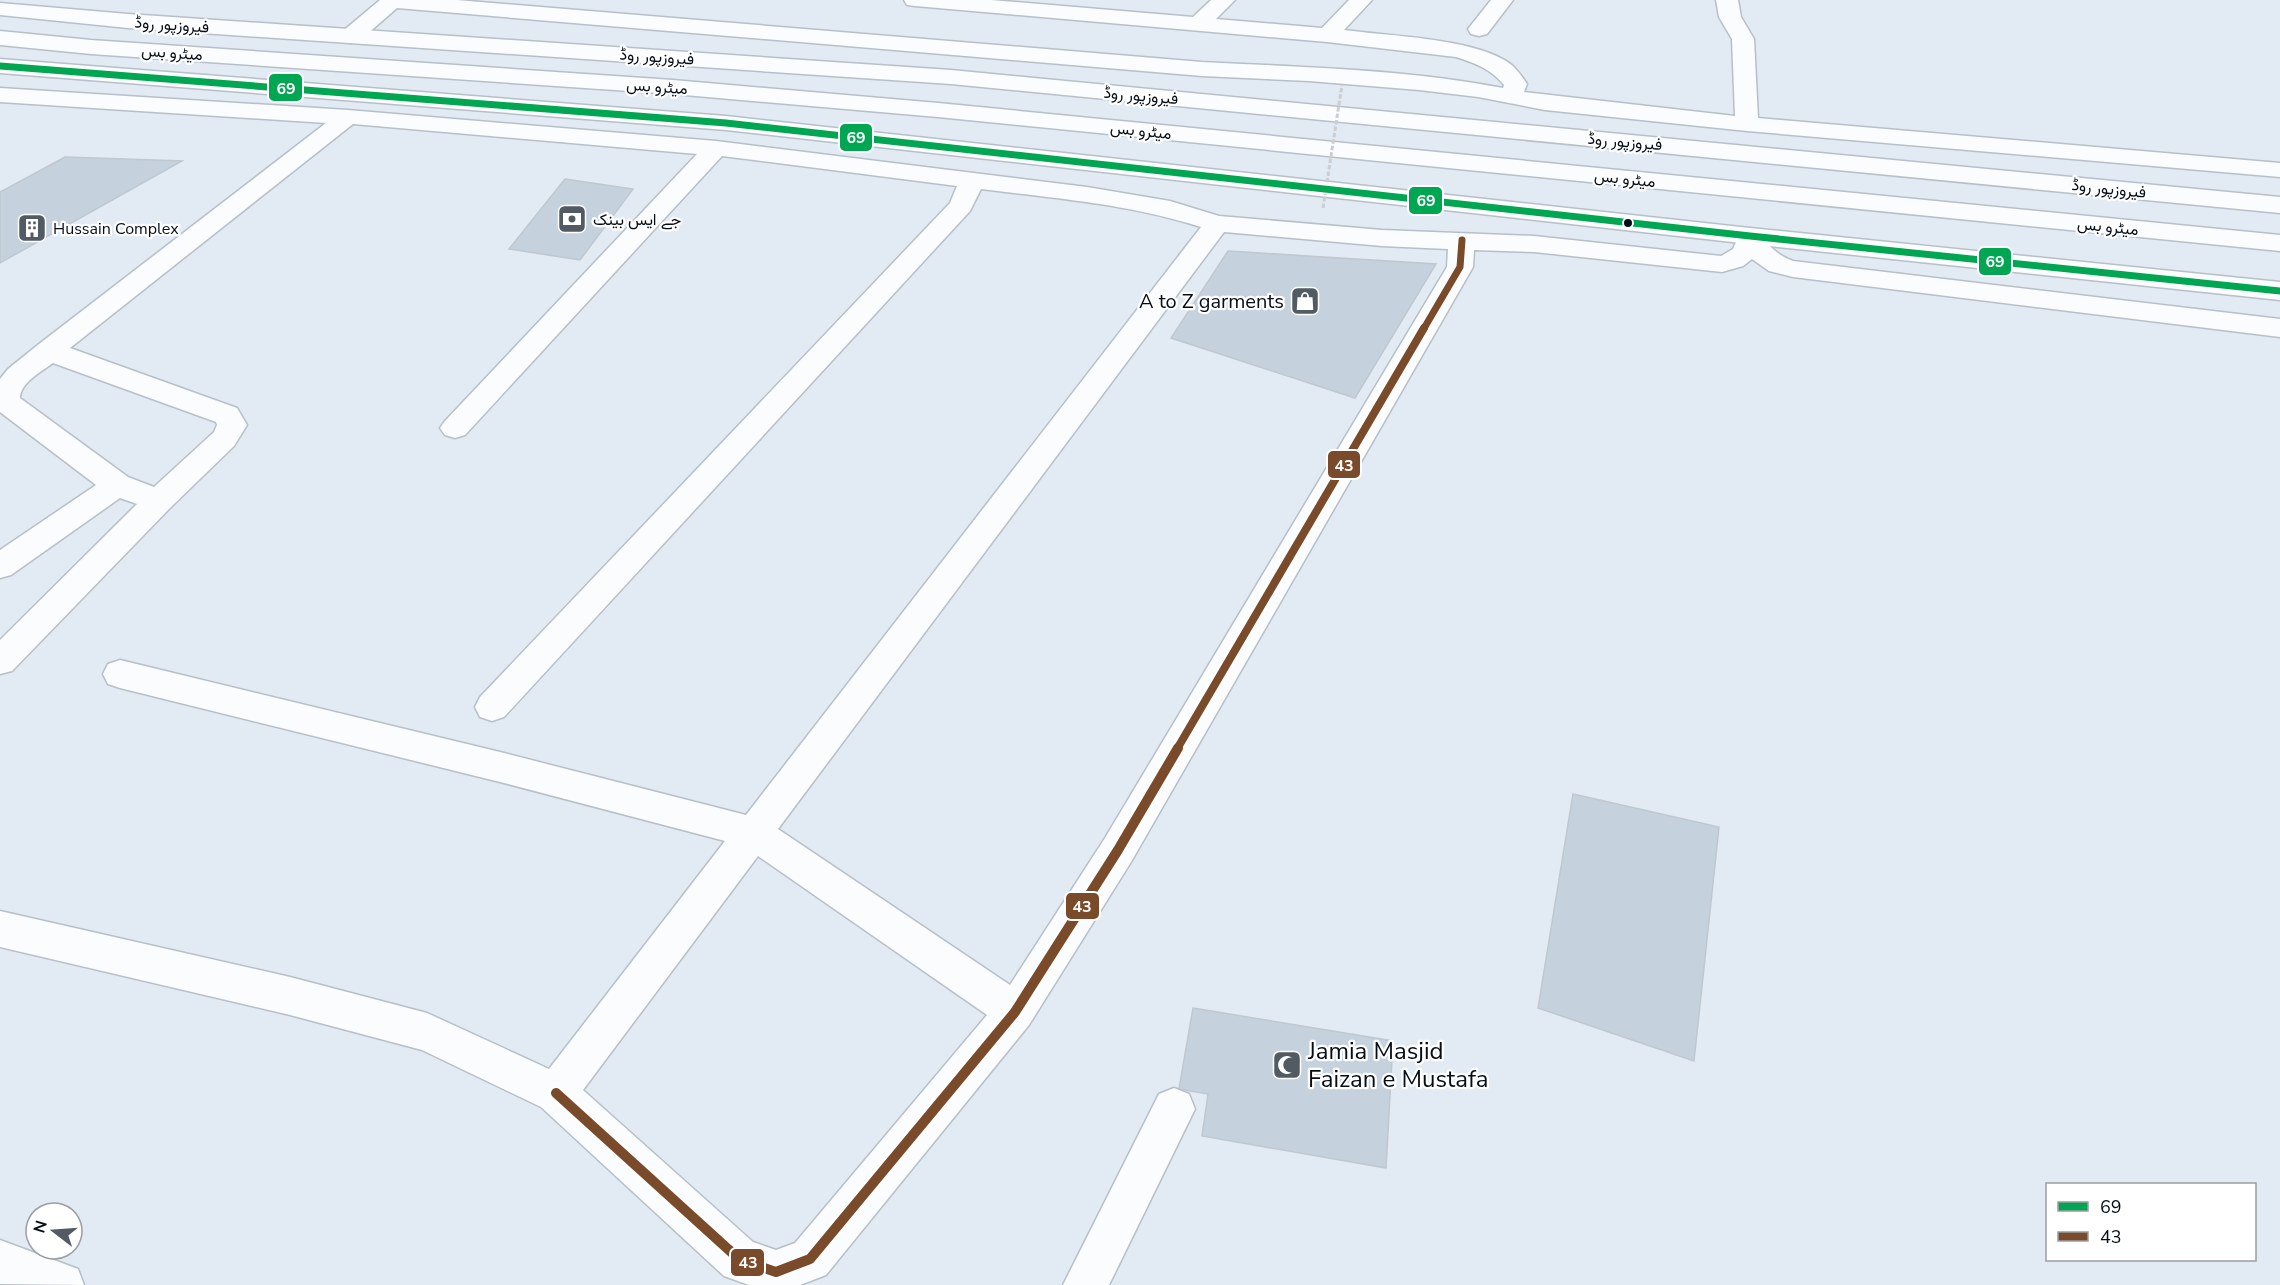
<svg xmlns="http://www.w3.org/2000/svg" width="2280" height="1285" viewBox="0 0 2280 1285" font-family="'Nunito Sans',Vazirmatn,sans-serif">
	<style>
		.building { fill: #c5d2de; stroke: #bfc7d0; stroke-width: 1.5 }
		.lines { fill: none; stroke-linecap: round; stroke-linejoin: round }
		.minor-casing { stroke: #b7bfc8; stroke-width: 3 }
		.major-casing { stroke: #b7bfc8; stroke-width: 3 }
		.minor { fill: #fbfcfd; fill-rule: evenodd }
		.major { fill: #fbfcfd; fill-rule: evenodd }
		.path-bridge { stroke: #cccfd2; stroke-width: 3; stroke-dasharray: 4.5 2; stroke-linecap: butt }
		.bus-1-casing { stroke: #fff; stroke-width: 10 }
		.bus-2-far2-casing { stroke: #fff; stroke-width: 10 }
		.bus-2-far1-casing { stroke: #fff; stroke-width: 13 }
		.bus-2-casing { stroke: #fff; stroke-width: 15 }
		.bus-1 { stroke: #00a651; stroke-width: 7 }
		.bus-2-far2 { stroke: #7a4b2a; stroke-width: 7 }
		.bus-2-far1 { stroke: #7a4b2a; stroke-width: 8 }
		.bus-2 { stroke: #7a4b2a; stroke-width: 10 }
		.bus-dot { fill: #050d16; stroke: #fff; stroke-width: 2 }
		.labels { text-anchor: middle; stroke-width: 4.5; stroke-linejoin: round; paint-order: stroke }
		.far-street-label { font-size: 16px; fill: #050d16; stroke: #fff }
		.far-poi-label { font-size: 16px; fill: #050d16; stroke: #fff; text-anchor: start }
		.poi-label { font-size: 20px; fill: #050d16; stroke: #fff; text-anchor: end }
		.near-poi-label { font-size: 24px; fill: #050d16; stroke: #fff; text-anchor: start }
		.line-badge { stroke: #fff; stroke-width: 2 }
		.badge-label { font-size: 16px; text-anchor: middle; font-weight: bold; fill: #fff }
	</style>
	<rect width="100%" height="100%" fill="#e2eaf3"/>
	<path class="building" d="M65 157 182 161 0 263V192Z
		M565 179 633 189 580 260 509 249Z
		M1228 251 1436 264 1355 398 1171 338Z
		M1573 794 1719 827 1694 1061 1538 1008Z
		M1193 1008 1393 1041 1386 1168 1202 1136 1208 1094 1179 1089Z"/>
	<g class="lines">
		<g class="minor-casing">
			<path id="minor" d="M380 0H457L1202 62C1302 67 1404 69 1503 88L1504 85C1491 69 1475 63 1456 57L1327 42 915 6 907 5 904 0H991L1193 17 1211 0H1235L1216 19 1322 28 1349 0H1372L1344 30C1387 36 1480 38 1513 66 1518 71 1523 78 1527 84L1524 92 1735 116 1732 39 1719 17 1716 0H1738L1741 17 1754 39 1758 118 2280 163V177L1747 131 1545 110 1478 97 1419 90 1309 81 1202 76 397 8 359 41 351 43 343 41 340 36 343 31Z
				M1491 0H1513L1487 34 1479 36 1471 34 1468 29Z
				M0 31 91 40 673 80 938 103 2280 235V251L938 117 673 94 91 54 0 45Z
				M0 88 348 110 716 141 1087 187 1170 201 1219 216 1382 230 1534 236 1721 256 1733 249 1741 230C1762 225 1759 236 1772 248 1778 254 1785 258 1793 261L2280 319V337L1793 277 1769 271 1752 259 1743 266 1722 272 1534 252 1474 250 1473 267 1131 862 1029 1025 826 1275 800 1285H749L724 1276 541 1107 422 1050 290 1015 0 947V911L290 977 427 1013 549 1069 725 841 500 782 120 688 108 684 103 674 108 664 120 660 500 752 746 815 1201 227C1130 204 1054 198 981 189L970 211 504 717 492 721 480 717 475 707 480 697 950 203 957 186 722 156 465 435 455 438 445 435 440 428 445 421 697 154 353 124 70 348 237 408 247 425 234 446 170 508 12 671 0 674V640L137 504 120 498 11 575 0 578V550L96 485 0 412V379L8 369 39 344 326 123 0 102ZM1224 232 1382 246 1448 249 1447 267 1105 838 1010 985 778 829ZM53 363 216 422 217 425 214 432 154 487 128 477 20 398C20 383 42 371 53 363ZM758 856 987 1015 795 1243 776 1250 753 1242 583 1090Z
				M1174 1088 1189 1094 1195 1109 1109 1285H1063L1159 1094Z
				M0 1240 78 1269 84 1285 0 1284Z"/>
		</g>
		<g class="major-casing">
			<path id="major" d="M0 3 128 14 951 70 2280 197V213L951 84 128 28 0 15Z
				M0 59 726 116 1750 228 2280 282V300L1750 244 726 130 0 73Z"/>
		</g>
		<use href="#minor" class="minor"/>
		<use href="#major" class="major"/>
		<path class="path-bridge" d="M1323 208 1342 85"/>
		<g class="bus-1-casing">
			<path id="bus-1" d="M0 66 726 123 1750 236 2280 291"/>
		</g>
		<g class="bus-2-far2-casing">
			<path id="bus-2-far2" d="M1423 330 1460 267 1462 240"/>
		</g>
		<g class="bus-2-far1-casing">
			<path id="bus-2-far1" d="M1177 749 1424 328"/>
		</g>
		<g class="bus-2-casing">
			<path id="bus-2" d="M556 1093 740 1260 776 1272 810 1259 1015 1012 1118 850 1178 748"/>
		</g>
		<use href="#bus-1" class="bus-1"/>
		<use href="#bus-2-far2" class="bus-2-far2"/>
		<use href="#bus-2-far1" class="bus-2-far1"/>
		<use href="#bus-2" class="bus-2"/>
	</g>
	<defs>
		<g id="bank-square" transform="scale(1.5)"><rect x="-9" y="-9" width="18" height="18" rx="4" fill="#525a63" stroke="#fff"/><path d="M-6-4H6V4H-6ZM0-2.3a2.3 2.3 0 1 0 0 4.6a2.3 2.3 0 1 0 0-4.6Z" fill="#fff"/></g>
		<g id="building-square" transform="scale(1.5)"><rect x="-9" y="-9" width="18" height="18" rx="4" fill="#525a63" stroke="#fff"/><path d="M-4-6H4V6H1V3H-1V6H-4ZM-2.5-4.3h1.7v1.8h-1.7ZM.8-4.3h1.7v1.8H.8ZM-2.5-1h1.7V.8h-1.7ZM.8-1h1.7V.8H.8Z" fill="#fff"/></g>
		<g id="shop-square" transform="scale(1.5)"><rect x="-9" y="-9" width="18" height="18" rx="4" fill="#525a63" stroke="#fff"/><path d="M-5-2.5h2.3a2.7 3.5 0 0 1 5.4 0H5L5.5 6h-11ZM-1.5-2.5h3a1.5 2.3 0 0 0-3 0Z" fill="#fff"/></g>
		<g id="mosque-square" transform="scale(1.5)"><rect x="-9" y="-9" width="18" height="18" rx="4" fill="#525a63" stroke="#fff"/><path d="M3.5-4.9A6 6 0 1 0 3.5 4.9A5 5 0 1 1 3.5-4.9Z" fill="#fff"/></g>
	</defs>
	<g fill-rule="evenodd">
		<use href="#bank-square" x="572" y="219"/>
		<use href="#building-square" x="32" y="228"/>
		<use href="#shop-square" x="1305" y="301"/>
		<use href="#mosque-square" x="1287" y="1065"/>
	</g>
	<circle class="bus-dot" cx="1628" cy="223" r="5"/>
	<g class="labels">
		<g class="far-street-label">
			<text transform="translate(172 24) rotate(4)" y="6">فیروزپور روڈ</text>
			<text transform="translate(172 52) rotate(4)" y="6">میٹرو بس</text>
			<text transform="translate(657 56) rotate(4)" y="6">فیروزپور روڈ</text>
			<text transform="translate(657 86) rotate(4)" y="6">میٹرو بس</text>
			<text transform="translate(1141 95) rotate(5)" y="6">فیروزپور روڈ</text>
			<text transform="translate(1141 130) rotate(6)" y="6">میٹرو بس</text>
			<text transform="translate(1625 141) rotate(5)" y="6">فیروزپور روڈ</text>
			<text transform="translate(1625 178) rotate(6)" y="6">میٹرو بس</text>
			<text transform="translate(2109 188) rotate(6)" y="6">فیروزپور روڈ</text>
			<text transform="translate(2108 226) rotate(6)" y="6">میٹرو بس</text>
		</g>
		<g class="far-poi-label">
			<text x="593" y="225">جے ایس بینک</text>
			<text x="53" y="234">Hussain Complex</text>
		</g>
		<g class="poi-label">
			<text x="1284" y="308">A to Z garments</text>
		</g>
		<g class="near-poi-label">
			<text x="1308" y="1059">Jamia Masjid<tspan x="1308" dy="28">Faizan e Mustafa</tspan></text>
		</g>
	</g>
	<g class="line-badge">
		<rect x="268" y="73" width="35" height="29" rx="6" fill="#00a651"/>
		<rect x="839" y="123" width="34" height="29" rx="6" fill="#00a651"/>
		<rect x="1408" y="186" width="35" height="29" rx="6" fill="#00a651"/>
		<rect x="1978" y="247" width="34" height="29" rx="6" fill="#00a651"/>
		<rect x="1327" y="450" width="34" height="29" rx="6" fill="#7a4b2a"/>
		<rect x="1065" y="892" width="35" height="28" rx="6" fill="#7a4b2a"/>
		<rect x="730" y="1248" width="35" height="29" rx="6" fill="#7a4b2a"/>
	</g>
	<g class="badge-label">
		<text x="286" y="94">69</text>
		<text x="856" y="143">69</text>
		<text x="1426" y="206">69</text>
		<text x="1995" y="267">69</text>
		<text x="1344" y="471">43</text>
		<text x="1082" y="912">43</text>
		<text x="748" y="1268">43</text>
	</g>
	<rect x="2046" y="1183" width="210" height="78" fill="#ffffff" stroke="#9b9ea2" stroke-width="1.5"/>
	<rect x="2058" y="1202" width="30" height="9" fill="#00a651" stroke="#9b9ea2" stroke-width="1.5"/>
	<text x="2100" y="1213" font-size="18" fill="#050d16">69</text>
	<rect x="2058" y="1232" width="30" height="9" fill="#7a4b2a" stroke="#9b9ea2" stroke-width="1.5"/>
	<text x="2100" y="1243" font-size="18" fill="#050d16">43</text>
	<g transform="translate(54 1231) rotate(287)"><circle r="28" fill="#ffffff" stroke="#9b9ea2" stroke-width="1.5"/>
	<path d="M0-4.5L10 22L0 15L-10 22Z" fill="#525a63"/>
	<text y="-9" font-size="16" font-weight="bold" text-anchor="middle" fill="#050d16">N</text>
	</g>
</svg>
